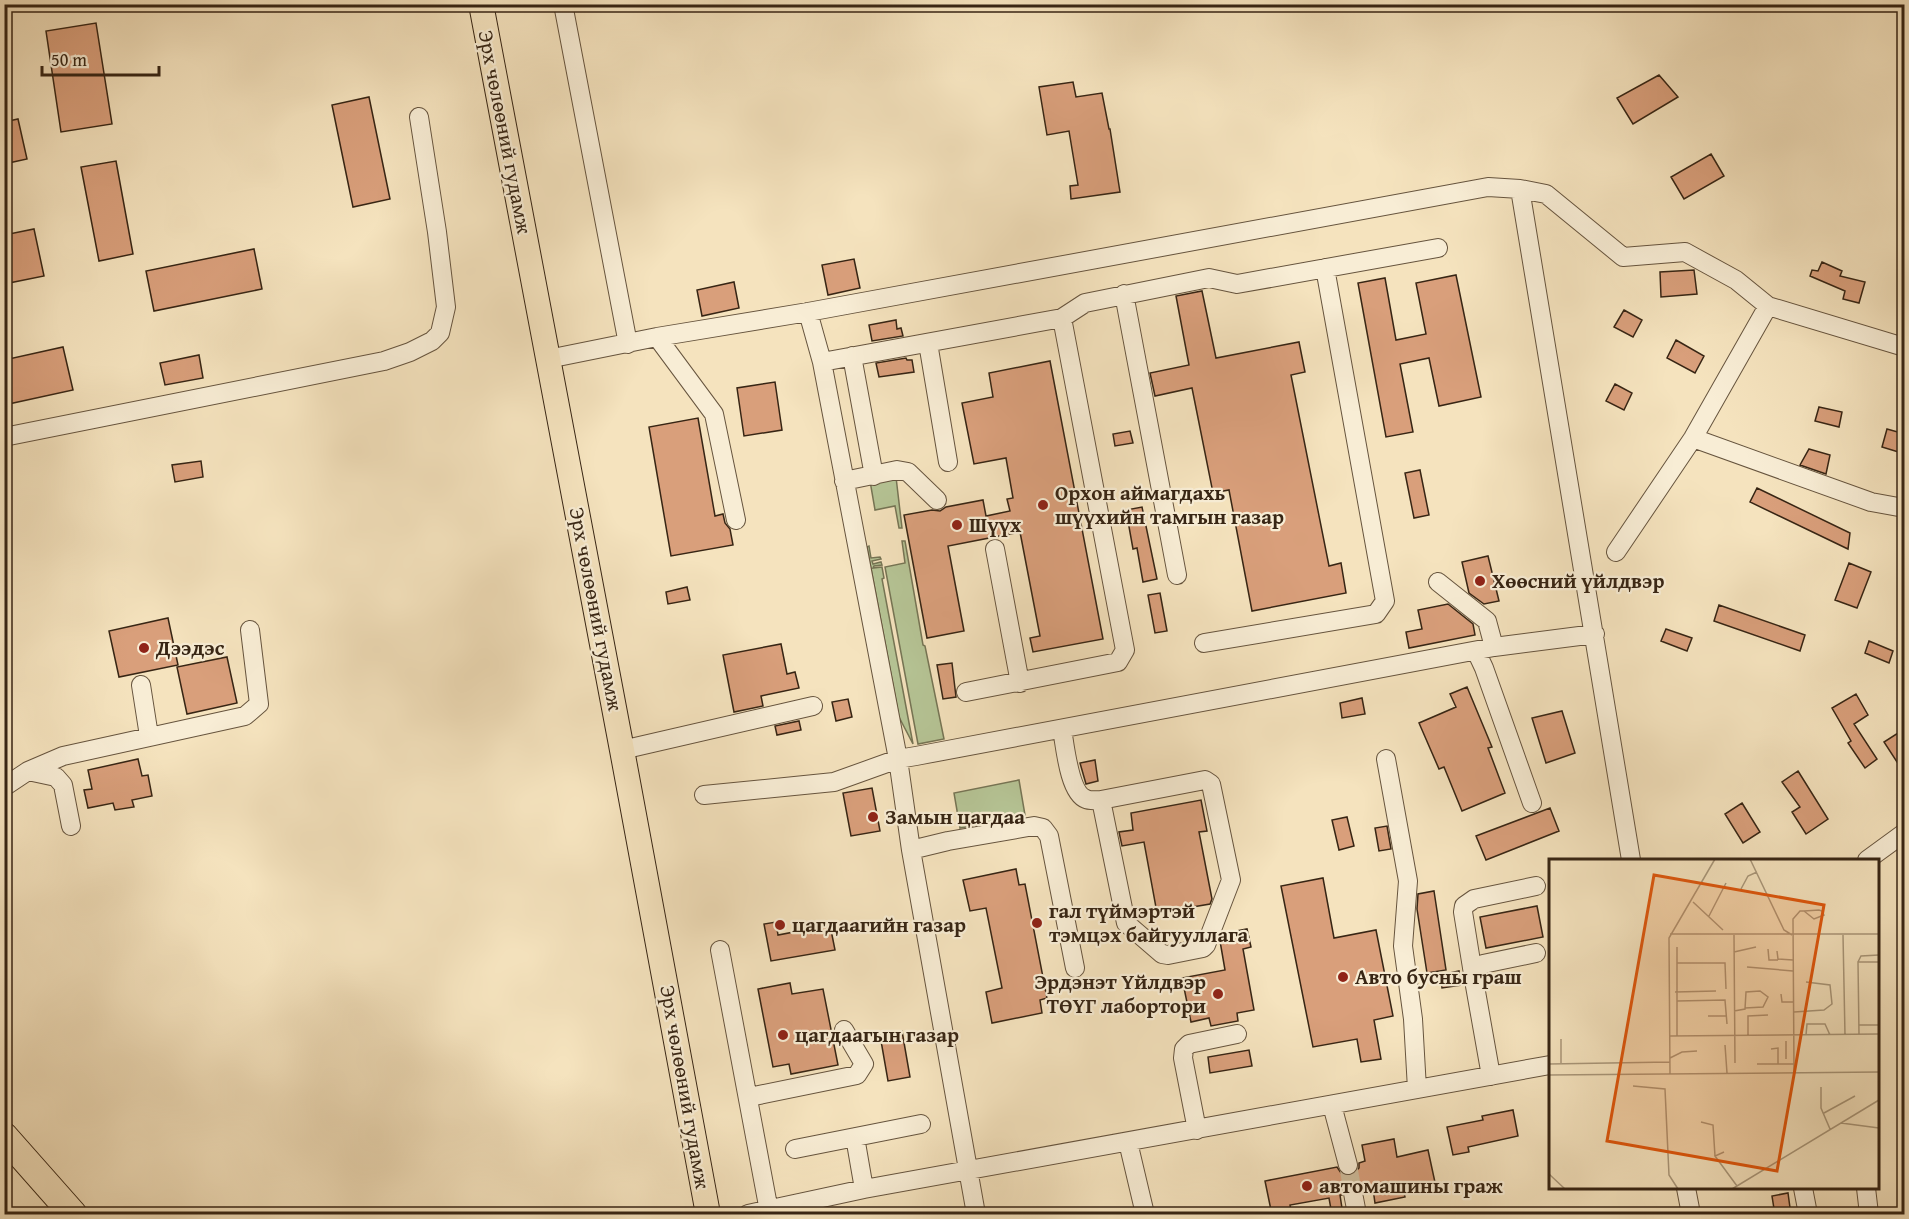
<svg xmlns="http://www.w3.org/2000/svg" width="1909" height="1219" viewBox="0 0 1909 1219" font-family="'Gentium Book Plus',serif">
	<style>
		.green { fill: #b6c596; stroke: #767555; stroke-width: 1.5 }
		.building { fill: #d99f7b; stroke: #372514; stroke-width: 1.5 }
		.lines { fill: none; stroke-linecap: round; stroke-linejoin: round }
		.minor-tunnel { stroke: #cfbd9c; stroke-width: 18; stroke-dasharray: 18 9; stroke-linecap: butt }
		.minor-casing { stroke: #66543e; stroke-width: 20 }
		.major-casing { stroke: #372514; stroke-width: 26 }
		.highway-casing { stroke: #372514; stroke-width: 29 }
		.minor { stroke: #f8edd5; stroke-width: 18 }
		.major { stroke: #f5e3be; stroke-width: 24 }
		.highway { stroke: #f5e3be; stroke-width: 27 }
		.poi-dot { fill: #8f2418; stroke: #f8edd5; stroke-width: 2 }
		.labels { text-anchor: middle; stroke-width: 4.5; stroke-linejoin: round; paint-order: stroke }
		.street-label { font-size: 21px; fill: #372514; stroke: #f8edd5 }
		.poi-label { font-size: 21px; font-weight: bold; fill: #372514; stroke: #f8edd5; text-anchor: start }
		.inset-road { fill: none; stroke: #a9977a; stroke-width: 1.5 }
		.view { fill: #df560c; fill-opacity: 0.15; stroke: #df560c; stroke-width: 3 }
		.inset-edge { fill: none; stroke: #372514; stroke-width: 3 }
	</style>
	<rect width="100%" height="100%" fill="#f5e3be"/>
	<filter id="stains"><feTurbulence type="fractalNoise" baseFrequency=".00333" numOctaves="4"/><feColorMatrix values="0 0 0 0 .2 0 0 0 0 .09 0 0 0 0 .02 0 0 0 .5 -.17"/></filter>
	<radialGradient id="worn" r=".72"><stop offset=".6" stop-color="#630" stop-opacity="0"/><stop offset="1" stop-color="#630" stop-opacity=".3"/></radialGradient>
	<path class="green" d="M896 477 902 528H899L895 506 875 510 870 481Z
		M902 541H905L923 645 925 646 944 739 918 744 885 567 905 563Z
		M869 546 871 558 880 557 881 559 872 561 873 564 881 562 882 565 874 566 873 568 882 567 884 578 882 579 913 744 899 717 867 547Z
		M1019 780 1025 815 960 828 954 793Z"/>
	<path class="building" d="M96 23 112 124 61 132 46 31Z
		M1659 75 1678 97 1633 124 1617 98Z
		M1073 82 1076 97 1102 93 1109 129H1110L1120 192 1071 199 1070 186 1078 185 1069 131 1047 135 1039 87Z
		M369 97 390 199 353 207 332 105Z
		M18 119 27 159 4 164V122Z
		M1711 154 1724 176 1684 199 1671 177Z
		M116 161 133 254 99 261 81 167Z
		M34 229 44 276 4 284V235Z
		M254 249 262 289 154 311 146 271Z
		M854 259 860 288 828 295 822 265Z
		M1822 262 1842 271 1840 276 1865 282 1859 303 1843 299 1845 291 1810 276 1812 270 1818 271Z
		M1694 270 1697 294 1661 297 1660 272Z
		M1456 275 1481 397 1439 406 1429 358 1400 364 1413 432 1386 437 1358 283 1385 278 1396 340 1426 334 1416 283Z
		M734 282 739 308 702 316 697 290Z
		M1202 291 1216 358 1299 342 1305 372 1291 375 1329 566 1341 563 1346 593 1252 611 1229 490 1213 493 1192 388 1155 396 1150 373 1189 365 1176 296Z
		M1624 310 1642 320 1633 337 1614 327Z
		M896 320 897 329 901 328 903 336 872 341 869 325Z
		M1676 340 1704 356 1695 373 1667 358Z
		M63 347 73 390 4 405V360Z
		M199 355 203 378 165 385 160 363Z
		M906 358 907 360H912L914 372 879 377 876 363Z
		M1050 361 1103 639 1033 652 1030 638 1040 636 1020 532 948 546 964 631 927 638 904 515 932 510 940 511 946 507 983 500 986 516 1010 511 1007 499 1013 498 1006 458 974 464 962 403 993 397 989 373Z
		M775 382 782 430 744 436 737 388Z
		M1615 384 1632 393 1624 410 1606 401Z
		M1819 407 1842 412 1839 427 1815 421Z
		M698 418 715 516 723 514 725 523 730 529 733 545 671 556 649 427Z
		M1887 429 1905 434V454L1882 447Z
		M1130 431 1133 443 1115 446 1113 434Z
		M1809 449 1830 455 1826 474 1800 465Z
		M201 461 203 477 175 482 172 465Z
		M1420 470 1429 515 1414 518 1405 473Z
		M1757 488 1850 533 1848 549 1750 502Z
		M1142 507 1157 579 1143 582 1137 548 1133 549 1126 510Z
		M1488 556 1499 601 1484 604 1469 593 1462 562Z
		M1849 563 1871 572 1857 608 1835 600Z
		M687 587 690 600 668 604 666 592Z
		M1160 593 1167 631 1155 633 1148 595Z
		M1448 604 1473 624 1475 635 1409 648 1406 632 1422 629 1418 610Z
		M1719 605 1805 635 1800 651 1714 621Z
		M168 618 178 665 119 677 109 631Z
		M1666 629 1692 638 1687 651 1661 641Z
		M1869 641 1893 651 1889 663 1865 653Z
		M781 644 787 674 795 672 799 688 761 696 763 706 734 712 723 655Z
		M227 657 237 703 187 714 177 667Z
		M952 663 956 697 943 699 937 665Z
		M1467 687 1492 747 1488 748 1505 793 1462 811 1444 767 1439 769 1419 723 1456 707 1450 694Z
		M1856 694 1868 715 1854 724 1877 759 1865 768 1848 743 1851 741 1832 708Z
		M1362 698 1365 714 1342 718 1340 703Z
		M848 699 852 717 836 721 832 702Z
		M1562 711 1575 753 1546 763 1532 718Z
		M799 721 801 730 777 735 775 726Z
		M1898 733 1905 743V756L1897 762 1884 742Z
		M138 759 142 776 148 775 152 796 132 800 134 807 115 810 113 803 88 808 84 790 92 789 88 770Z
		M1095 760 1098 781 1086 784 1080 763Z
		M1798 771 1828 819 1806 834 1792 812 1800 807 1782 782Z
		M872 788 880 831 851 836 843 793Z
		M1201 800 1207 831 1199 832 1212 899 1210 904 1157 913 1144 842 1122 846 1119 832 1133 830 1131 813Z
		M1742 803 1760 832 1743 843 1725 814Z
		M1550 808 1559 831 1486 860 1476 836Z
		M1347 817 1354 846 1339 850 1332 820Z
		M1387 826 1391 849 1379 851 1375 828Z
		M1016 869 1019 885 1025 884 1047 998 1040 1000 1042 1013 992 1023 986 992 1002 988 986 908 970 911 963 880Z
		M1323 878 1334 938 1376 930 1393 1016 1374 1020 1381 1059 1361 1062 1357 1039 1313 1047 1281 886Z
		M1434 891 1446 970 1427 973 1417 909 1418 894Z
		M1537 906 1543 937 1486 948 1480 917Z
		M776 922 778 935 830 925 835 950 771 961 764 924Z
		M1247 929 1251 947 1243 949 1254 1010 1237 1013 1238 1021 1211 1026 1209 1018 1191 1022 1182 978 1225 970 1220 941 1222 934Z
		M1459 971 1461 985 1442 988 1440 975Z
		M790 983 792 994 823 989 838 1065 791 1074 789 1064 773 1067 758 989Z
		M902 1031 910 1077 888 1081 880 1035Z
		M1249 1050 1252 1066 1210 1073 1208 1057Z
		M1513 1110 1518 1136 1468 1147 1469 1152 1453 1155 1447 1127 1483 1120 1482 1116Z
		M1394 1139 1397 1157 1428 1150 1436 1187 1404 1193 1405 1197 1375 1203 1373 1189 1364 1191 1361 1185 1351 1182 1345 1185 1342 1195H1340L1343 1215H1332L1329 1198 1290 1205 1292 1215H1272L1265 1181 1337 1167 1341 1173 1346 1176H1351L1359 1168V1163L1365 1161 1362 1145Z
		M1788 1193 1791 1215H1775L1772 1196Z"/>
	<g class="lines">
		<path class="minor-tunnel" d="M1348 1165 1353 1193"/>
		<g class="minor-casing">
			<path id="minor" d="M563 4 628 344
				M1520 189 1631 860
				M1124 294 1177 575
				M808 312 822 362 898 759 911 850 976 1214
				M657 337 714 414 736 520
				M928 343 948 462
				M852 356 874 476
				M548 359 657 337 808 312 1488 187 1520 189 1546 194 1623 257 1685 252 1736 280 1768 306 1904 347
				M822 362 1062 318 1085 303 1209 278 1237 284 1438 248
				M4 437 384 361 410 352 432 341 440 333 446 307 437 232 419 117
				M1693 438 1871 502 1904 508
				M844 481 897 470 908 472 937 500
				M995 549 1020 683
				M1616 552 1693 438 1768 306
				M1438 582 1487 621 1494 647
				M1204 643 1376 614 1385 601 1325 268
				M1476 651 1484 668 1532 803
				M141 685 149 736
				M966 692 1118 662 1125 650 1062 318
				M1062 729C1065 745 1069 793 1086 799 1090 801 1096 800 1101 800L1205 780 1211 784 1231 880 1206 945 1203 948 1168 955 1162 954 1126 923 1101 800
				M622 750 813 706
				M1386 759 1408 881 1403 946 1413 1019 1417 1089
				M28 771 63 756 245 716 259 704 250 630
				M4 787 28 771 56 777 63 785 71 826
				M704 795 834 782 898 759 916 756 1494 647 1595 634
				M911 850 948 841 1034 826 1043 828 1049 836 1075 968
				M1867 860 1904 833
				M720 950 769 1211
				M1474 980 1463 912 1464 906 1474 899 1536 886
				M1491 1076 1475 986 1476 968 1483 964 1536 953
				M749 1097 857 1075 864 1064 844 1030
				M1332 1105 1348 1165
				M1197 1130 1183 1058 1184 1049 1189 1044 1237 1034
				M855 1137 864 1189
				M1128 1142 1145 1214
				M795 1149 921 1124
				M1686 1188 1691 1214
				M1803 1188 1808 1214
				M1866 1188 1869 1214
				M1353 1193 1357 1214
				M748 1214 864 1189 1550 1065"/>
		</g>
		<g class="major-casing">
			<path id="major" d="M481 4 622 750 708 1214"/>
		</g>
		<g class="highway-casing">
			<path id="highway" d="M4 1136 73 1214"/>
		</g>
		<use href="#minor" class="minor"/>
		<use href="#major" class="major"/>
		<use href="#highway" class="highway"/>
	</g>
	<g class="poi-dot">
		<circle cx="1043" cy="505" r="6"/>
		<circle cx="957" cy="525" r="6"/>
		<circle cx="1480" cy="581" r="6"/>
		<circle cx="144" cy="648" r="6"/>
		<circle cx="873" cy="817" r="6"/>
		<circle cx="1037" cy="923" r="6"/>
		<circle cx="780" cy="925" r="6"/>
		<circle cx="1343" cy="977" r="6"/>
		<circle cx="1218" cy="994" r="6"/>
		<circle cx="783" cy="1035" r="6"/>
		<circle cx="1307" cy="1186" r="6"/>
	</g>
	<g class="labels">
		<g class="street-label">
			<text transform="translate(505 132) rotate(79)" y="7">Эрх чөлөөний гудамж</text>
			<text transform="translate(596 609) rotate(79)" y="7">Эрх чөлөөний гудамж</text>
			<text transform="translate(685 1087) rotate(80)" y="7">Эрх чөлөөний гудамж</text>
		</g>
		<g class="poi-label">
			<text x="1055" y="500">Орхон аймагдахь<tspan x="1055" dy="24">шүүхийн тамгын газар</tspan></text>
			<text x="969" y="532">Шүүх</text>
			<text x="1492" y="588">Хөөсний үйлдвэр</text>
			<text x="156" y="655">Дээдэс</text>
			<text x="885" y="824">Замын цагдаа</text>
			<text x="1049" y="918">гал түймэртэй<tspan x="1049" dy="24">тэмцэх байгууллага</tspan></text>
			<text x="792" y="932">цагдаагийн газар</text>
			<text x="1355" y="984">Авто бусны граш</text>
			<text x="1206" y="989" text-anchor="end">Эрдэнэт Үйлдвэр<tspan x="1206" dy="24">ТӨҮГ лабортори</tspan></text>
			<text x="795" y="1042">цагдаагын газар</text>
			<text x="1319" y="1193">автомашины граж</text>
		</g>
	</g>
	<g transform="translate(1549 859)">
		<rect width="330" height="330" fill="#f5e3be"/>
		<path class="inset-road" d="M201 0 235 71 243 76M192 30 199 17 208 13M144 43 174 71M160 57 177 24M121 75H330M185 76 186 204M294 76 296 176M128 88V177M219 90 220 101H229M228 92 229 100 244 101M185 93 207 88M309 103 312 97 330 96M128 104H176L177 130M198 108 244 112M126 133 167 132M232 135 233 143H245M128 142 176 141 178 165M185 152 196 150 197 133 211 132 219 138 214 148 196 149M245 153 275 151 283 145 281 126 257 123M159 157H178M310 166H330M310 175 309 103H330M199 176V157L219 156M257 176 258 165H276L281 176M121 177 330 175M237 182V200M176 186 178 214M222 190 229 189V205M121 199 133 193 148 192M12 204V180M0 205 121 203M208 205H245M245 213 244 60 251 52H255L270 51 273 52 275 56 265 60 255 52M121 215 120 79 166 0M0 216 330 213M84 227 116 230 120 316 129 330M272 228V249L281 270M275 254 306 237M152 263 164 266 166 297M292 264 330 269M175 293 166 297 188 327M0 315 16 330M183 330 330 241"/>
		<path class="view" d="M105 16 275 46 228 312 58 282Z"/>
		<rect width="330" height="330" class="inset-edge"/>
	</g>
	<rect width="1909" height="1219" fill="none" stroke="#f5e3be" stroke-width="24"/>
	<rect x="6" y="6" width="1897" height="1207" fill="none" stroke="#372514" stroke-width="3"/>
	<rect x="12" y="12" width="1885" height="1195" fill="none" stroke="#372514" stroke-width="1.5"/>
	<path d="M42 66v9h117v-9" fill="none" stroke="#372514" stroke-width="3"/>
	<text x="51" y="66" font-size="18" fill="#372514" stroke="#f8edd5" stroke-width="4.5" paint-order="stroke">50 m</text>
	<rect width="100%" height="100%" filter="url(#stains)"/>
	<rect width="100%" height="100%" fill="url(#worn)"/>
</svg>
